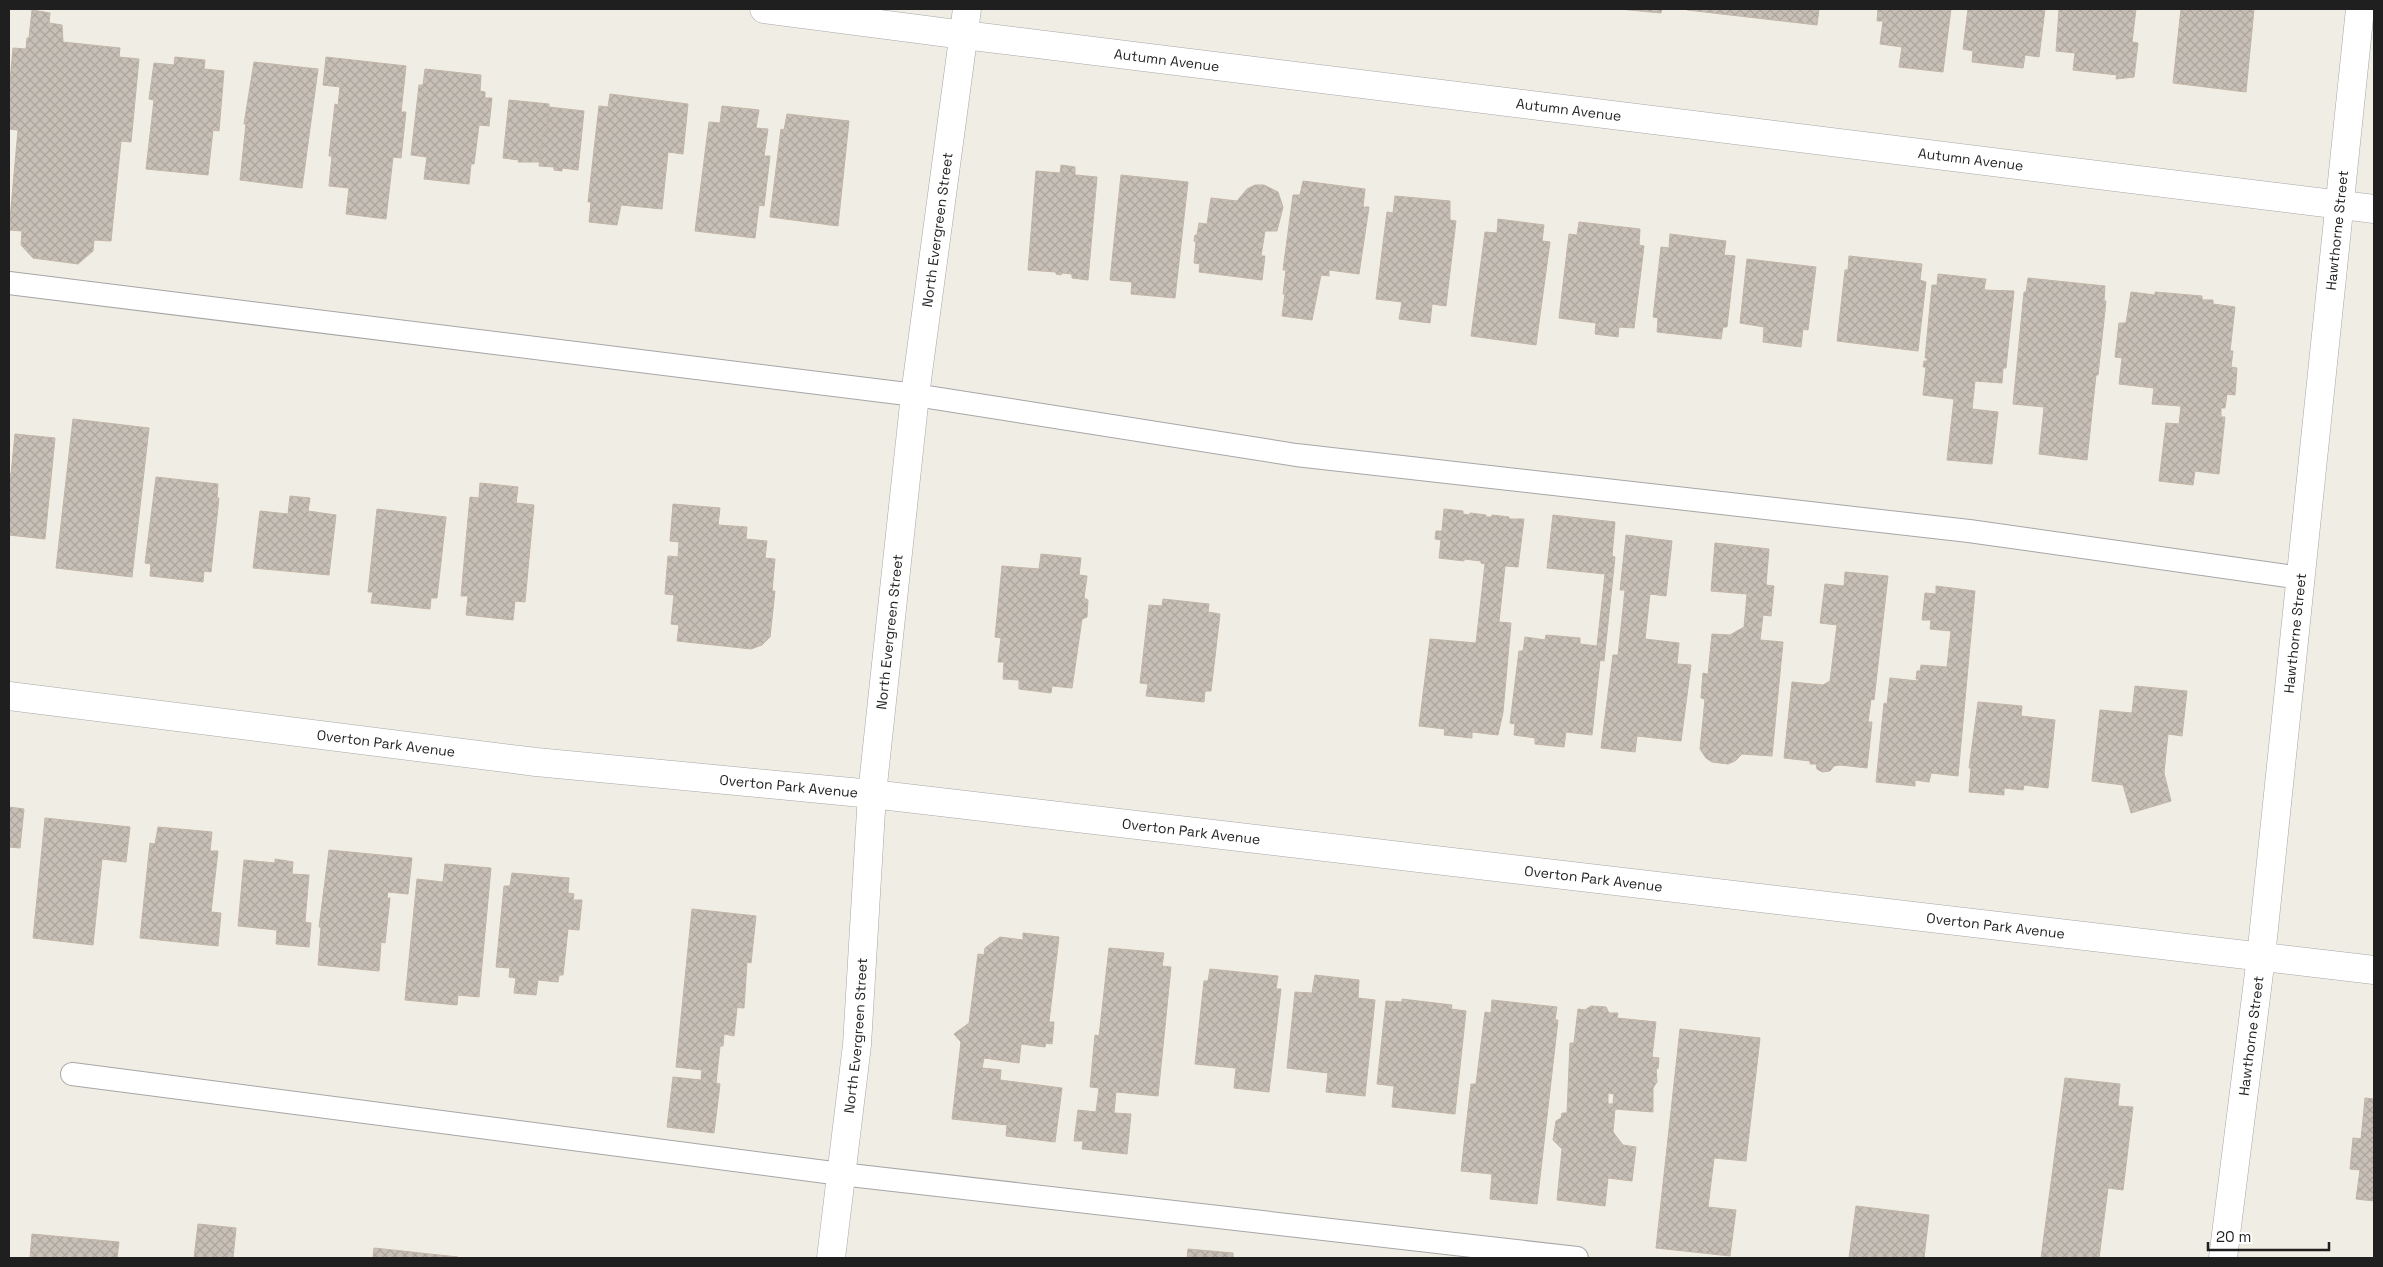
<svg xmlns="http://www.w3.org/2000/svg" width="2383" height="1267" viewBox="0 0 2383 1267" font-family="'Space Grotesk',sans-serif">
	<style>
		.building { fill: url(#building-cross-hatch); stroke: #c3b5a6; fill-rule: evenodd }
		.lines { fill: none; stroke-linecap: round; stroke-linejoin: round }
		.service-casing { stroke: #a6a6a6; stroke-width: 24 }
		.minor-casing { stroke: #a6a6a6; stroke-width: 29 }
		.tertiary-casing { stroke: #a6a6a6; stroke-width: 29 }
		.service { stroke: #fff; stroke-width: 22 }
		.minor { stroke: #fff; stroke-width: 28 }
		.tertiary { stroke: #fff; stroke-width: 28 }
		.labels { text-anchor: middle; stroke-width: 4; stroke-linejoin: round; paint-order: stroke }
		.street-label { font-size: 14px; fill: #1f1f1f; stroke: #fff }
	</style>
	<defs>
		<pattern id="building-cross-hatch" width="8" height="8" patternUnits="userSpaceOnUse" patternTransform="scale(1.25)"><rect width="8" height="8" fill="#c8c0b7"/><path d="M0 0l8 8M0 8l8-8" fill="none" stroke="#aba59d"/></pattern>
	</defs>
	<rect width="100%" height="100%" fill="#f0ede4"/>
	<path class="building" d="M1619 9H1662L1661 13Z
		M1688 9H1819L1817 25 1687 10Z
		M1878 9H1951L1943 72 1899 67 1902 47 1880 44 1883 21H1877Z
		M1968 9H2045L2039 57 2025 55 2023 68 1972 62 1973 51 1963 49Z
		M2059 9H2136L2132 42 2138 43 2134 77 2116 79 2117 75 2073 70 2075 53 2056 51Z
		M2181 9H2254L2246 92 2173 83Z
		M32 10 50 13 49 23 62 25 63 42 120 48 119 57 139 59 131 142 121 141 111 241 94 240 93 251 78 264 33 258 21 245 22 231 9 230 18 130 9 129V92L13 48 26 49 27 38H29Z
		M175 57 205 60 204 69 224 71 219 131 213 130 208 175 146 169 154 100 149 99 154 63 174 65Z
		M326 57 406 66 401 112H406L401 158 393 157 386 219 346 214 349 188 329 186 332 156H329L335 104 338 105 340 87 323 85Z
		M254 62 318 69 302 188 240 180 246 124H244Z
		M425 69 481 75 480 91 485 92V98H492L489 126 479 125 474 164H471L469 184 424 179 427 157 411 155 419 85H423Z
		M610 94 688 104 683 154 668 152 662 209 621 205 617 225 589 222 591 202H588L599 106 608 107Z
		M509 100 549 104 546 133 543 132 539 162H518L519 160 503 158Z
		M722 106 759 110 756 128 768 129 764 156H770L764 206 759 205 755 238 695 231 709 122 720 123Z
		M549 107 584 111 578 170 562 168V171L554 170V167L539 166 543 132 546 133Z
		M787 114 849 121 838 226 770 217 781 129 784 130Z
		M1061 165 1075 167V175L1097 177 1088 280 1072 278V274L1062 273 1061 275 1056 274V272L1028 270 1036 171 1060 173Z
		M1121 175 1188 182 1175 298 1131 294 1132 282 1110 280Z
		M1303 181 1365 189 1363 207H1369L1359 274 1329 270V276L1321 275 1312 320 1282 316 1285 294H1283L1286 270H1283L1293 195H1300Z
		M1255 185H1264L1278 192 1283 207 1277 231H1265L1261 256H1265L1262 280 1199 272 1200 264 1194 263 1196 242 1194 241 1195 235H1197L1199 223 1207 224 1211 198 1237 201 1247 189Z
		M1395 196 1450 201V220L1456 221 1446 306 1432 304 1430 323 1399 319 1402 302 1376 299 1387 212 1393 213Z
		M1498 219 1544 225 1542 241 1550 242 1536 345 1471 336 1485 232 1497 233Z
		M1579 222 1640 229 1639 245 1644 246 1634 328 1619 327 1618 337 1595 334 1596 323 1559 318 1569 234 1577 235Z
		M1670 234 1726 241 1724 255 1735 256 1727 327H1723L1721 339 1657 332 1658 318 1653 317 1661 247 1669 248Z
		M1849 256 1922 264 1920 280 1926 282 1918 351 1837 341 1845 270H1848Z
		M1747 259 1816 267 1808 330 1803 329 1801 347 1763 342 1764 327 1740 323Z
		M1938 274 1986 279 1984 290 2014 291 2006 368H2003L2002 383 1975 381 1972 409 1998 412 1992 464 1947 460 1954 399 1923 395 1926 367H1923L1924 361H1927V358H1925L1932 285H1937Z
		M2028 278 2105 286 2104 301H2106L2098 375H2096L2087 460 2039 454 2044 407 2013 404 2024 292H2026Z
		M2131 292 2155 295V292L2202 296V300H2213V304L2235 307 2230 351H2233L2231 367 2237 368 2235 395 2227 394 2225 408H2221V417H2225L2219 474 2195 471 2193 485 2159 481 2166 423 2179 424 2181 406 2152 404 2154 388 2119 384 2122 358 2115 357 2119 323H2126Z
		M73 419 149 428 132 577 56 568Z
		M15 434 55 438 45 539 9 535V474H11Z
		M156 477 218 484 217 498H219L211 572 204 571 203 582 150 576 151 564 145 563Z
		M480 483 518 487 516 503 534 505 525 602 515 601 513 620 466 615 468 596H461L470 497 479 498Z
		M290 496 310 498 308 511 336 515 329 575 253 568 260 511 288 514Z
		M673 504 720 508 718 525 747 527 746 539 767 541 765 558 775 559 772 591H775L770 637 762 645 751 649 677 641 679 625 671 624 674 595 665 594 668 556 678 557 679 542 670 541Z
		M377 509 446 517 437 598H431L430 609 371 603 373 592H368Z
		M1444 509 1463 511V514L1470 515V513L1486 515V517H1492V515L1509 517V519H1524L1518 567 1505 566 1499 622 1511 623 1503 712 1498 735 1472 732V738L1444 735 1445 729 1419 726 1430 639 1476 643 1485 564 1481 563V561L1464 559V561L1439 558 1441 540 1435 539 1436 531H1442Z
		M1553 515 1615 522 1612 556 1615 557 1604 661 1600 660 1592 735 1566 732 1564 747 1535 744V738L1514 735 1515 724 1510 723 1519 651H1523L1525 637 1545 640 1546 635 1580 638V644L1597 646 1605 574 1547 568Z
		M1626 535 1672 541 1666 596 1650 594 1645 639 1679 643 1677 664 1691 665 1681 741 1637 736 1635 752 1601 748 1613 655H1618L1625 590H1620Z
		M1715 543 1769 549 1766 585 1774 586 1771 616 1763 615 1760 640 1783 642 1772 756 1742 754 1735 761 1728 764 1712 762 1706 758 1700 749 1705 699 1701 698 1703 673 1708 674 1712 634 1730 635 1744 627 1747 594 1711 591Z
		M1041 554 1081 558 1079 575 1087 576 1084 598 1088 600 1087 617 1082 619 1072 688 1052 686 1051 693 1019 689V680L1003 679 1004 662H998L1001 638 995 637 1002 566 1039 569Z
		M1845 572 1888 576 1874 700 1871 699 1868 722H1872L1867 768 1840 765 1834 766 1830 771 1822 772 1817 769 1816 764H1810V761L1784 758 1792 682 1823 685 1830 681 1837 625 1820 623 1825 584 1844 586Z
		M1936 586 1975 591 1958 776 1931 773 1929 782 1915 780V786L1876 782 1884 703 1887 704 1890 678 1918 681 1919 679H1916L1917 671H1920L1921 665 1947 667 1951 631 1930 629 1931 620H1922L1925 593 1936 594Z
		M1163 599 1209 604 1208 612 1220 614 1211 691H1205L1204 702 1146 696 1148 684 1140 683 1149 605 1162 606Z
		M2135 686 2187 691 2182 736 2168 734 2164 773 2171 801 2131 813 2123 785 2092 781 2100 710 2132 713Z
		M1978 702 2022 706 2021 716 2055 720 2048 788 2024 785 2023 790 2004 788V795L1969 792 1971 768H1969Z
		M9 807 24 809 20 848 9 847Z
		M45 818 130 827 126 862 102 859 93 945 33 938Z
		M158 827 212 832 210 851H218L211 912 221 913 218 946 140 938 150 843 155 844Z
		M329 850 412 858 408 894 388 892 387 898H390L385 943 381 942 379 971 318 965 321 927H319Z
		M275 859 293 862 292 874 309 875 305 922 311 923 309 947 276 944 277 930 238 926 244 860 275 863Z
		M445 864 491 868 479 997 458 995 457 1005 405 1000 417 879 443 882Z
		M512 873 569 878 568 893 574 894 573 900H582L579 930 568 929 563 975H559L558 982 538 980 536 995 514 993 516 978 509 977 510 968 496 967 504 886H510Z
		M692 909 756 916 751 963 747 962 744 1008 730 1007 737 1008 734 1036 724 1034 723 1046H720L716 1083 720 1084 714 1133 667 1127 673 1077 701 1080 702 1070 676 1067Z
		M1023 933 1059 937 1049 1022H1054L1052 1044 1046 1043 1045 1047 1021 1044 1019 1063 984 1058 982 1068 1001 1070 1000 1080 1062 1088 1055 1142 1006 1136 1007 1125 952 1119 961 1042 954 1034 969 1023 978 954 984 955 985 948 1000 937 1023 940Z
		M1109 948 1164 953 1162 966 1171 967 1158 1096 1116 1092 1114 1113 1131 1114 1127 1154 1082 1149 1083 1141H1074L1078 1110 1096 1112 1099 1088 1090 1087 1095 1035 1099 1036Z
		M1210 969 1278 976 1276 989H1281L1269 1092 1234 1088 1236 1068 1195 1064 1204 981H1208Z
		M1315 975 1359 980 1358 998 1375 1000 1365 1096 1326 1092 1328 1073 1287 1068 1295 992 1312 993Z
		M1402 999 1452 1005 1451 1009 1466 1011 1455 1114 1392 1107 1394 1086 1377 1084 1386 1001 1402 1002Z
		M1492 1000 1557 1007 1555 1020H1558L1537 1204 1490 1199 1492 1174 1461 1171 1471 1084H1476L1485 1012 1491 1013Z
		M1591 1006 1606 1007 1609 1013H1618L1617 1018 1656 1022 1652 1057 1659 1058 1658 1069 1656 1068 1657 1082 1653 1088V1112L1615 1109 1613 1132 1623 1145 1636 1147 1632 1181 1608 1178 1605 1206 1557 1200 1562 1149 1553 1140 1556 1121 1561 1118 1562 1113H1567L1570 1043H1574L1578 1009 1585 1010ZM1608 1093 1614 1094 1613 1104H1608Z
		M1680 1029 1760 1038 1746 1161 1714 1158 1708 1207 1736 1210 1730 1256 1656 1248Z
		M2065 1078 2120 1084 2118 1106 2133 1107 2123 1190 2108 1188 2099 1258H2041Z
		M2365 1098 2374 1099V1201L2356 1199 2360 1170 2350 1169 2353 1138 2361 1139Z
		M1856 1206 1929 1215 1924 1258H1849Z
		M198 1224 236 1228 233 1258H194Z
		M32 1234 119 1242 117 1258H30Z
		M374 1248 458 1257V1258H373Z
		M1188 1249 1233 1253V1258H1187Z"/>
	<g class="lines">
		<g class="service-casing">
			<path id="service" d="M9 283 915 395 1296 455 1969 531 2301 578
				M72 1074 841 1174 1577 1258"/>
		</g>
		<g class="minor-casing">
			<g id="minor">
				<path id="s1" d="M764 9 964 35 2374 209"/>
				<path id="s2" d="M2223 1258 2261 957 2360 9"/>
			</g>
		</g>
		<g class="tertiary-casing">
			<g id="tertiary">
				<path id="s3" d="M9 696 536 762 872 794 2374 970"/>
				<path id="s4" d="M831 1258 857 1045 872 794 915 395 967 9"/>
			</g>
		</g>
		<use href="#service" class="service"/>
		<use href="#minor" class="minor"/>
		<use href="#tertiary" class="tertiary"/>
	</g>
	<g class="labels">
		<g class="street-label">
			<text dy="5" stroke="none"><textPath href="#s1" startOffset="406">Autumn Avenue</textPath></text>
			<text dy="5" stroke="none"><textPath href="#s1" startOffset="811">Autumn Avenue</textPath></text>
			<text dy="5" stroke="none"><textPath href="#s1" startOffset="1216">Autumn Avenue</textPath></text>
			<text dy="5" stroke="none"><textPath href="#s4" startOffset="1034">North Evergreen Street</textPath></text>
			<text dy="5" stroke="none"><textPath href="#s2" startOffset="1034">Hawthorne Street</textPath></text>
			<text dy="5" stroke="none"><textPath href="#s4" startOffset="629">North Evergreen Street</textPath></text>
			<text dy="5" stroke="none"><textPath href="#s2" startOffset="629">Hawthorne Street</textPath></text>
			<text dy="5" stroke="none"><textPath href="#s3" startOffset="380">Overton Park Avenue</textPath></text>
			<text dy="5" stroke="none"><textPath href="#s3" startOffset="785">Overton Park Avenue</textPath></text>
			<text dy="5" stroke="none"><textPath href="#s3" startOffset="1190">Overton Park Avenue</textPath></text>
			<text dy="5" stroke="none"><textPath href="#s3" startOffset="1595">Overton Park Avenue</textPath></text>
			<text dy="5" stroke="none"><textPath href="#s3" startOffset="2000">Overton Park Avenue</textPath></text>
			<text dy="5" stroke="none"><textPath href="#s4" startOffset="224">North Evergreen Street</textPath></text>
			<text dy="5" stroke="none"><textPath href="#s2" startOffset="224">Hawthorne Street</textPath></text>
		</g>
	</g>
	<rect width="2383" height="1267" fill="none" stroke="#1f1f1f" stroke-width="20"/>
	<path d="M2208 1242v8h121v-8" fill="none" stroke="#1f1f1f" stroke-width="2.5"/>
	<text x="2216" y="1242" font-size="15" fill="#1f1f1f" stroke="#ffffff" stroke-width="4" paint-order="stroke">20 m</text>
</svg>
